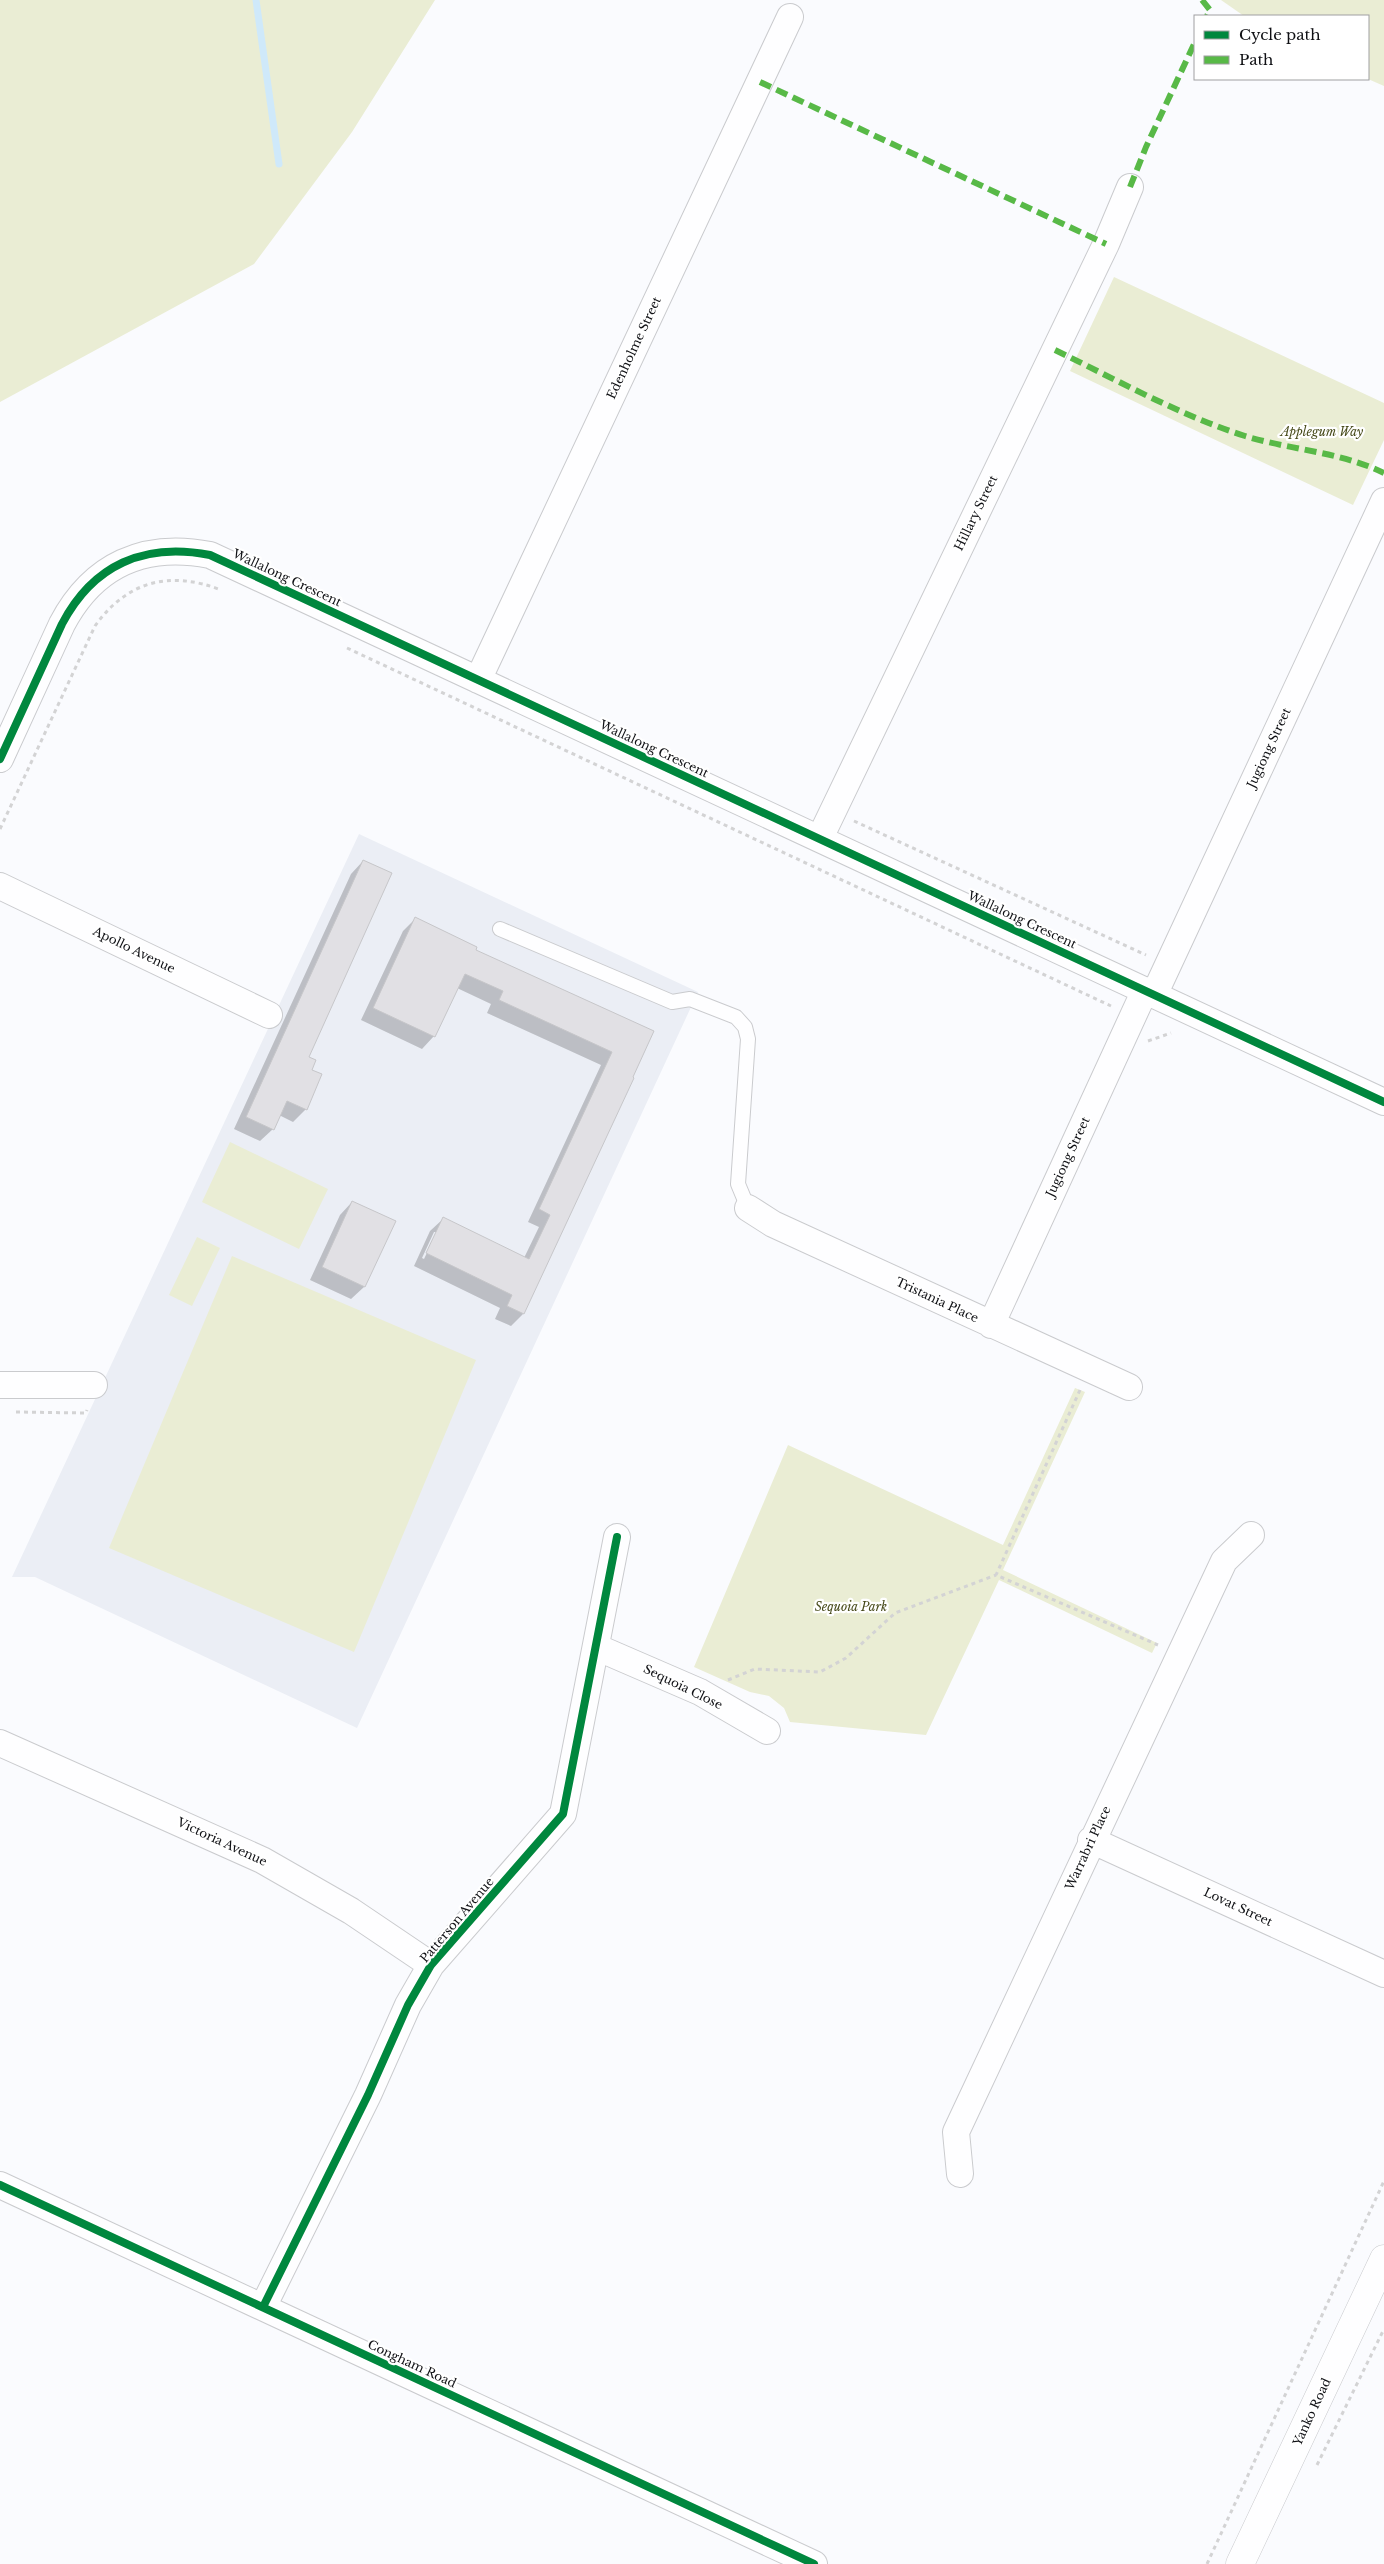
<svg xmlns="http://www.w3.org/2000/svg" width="1384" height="2564" viewBox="0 0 1384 2564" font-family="'Libre Baskerville',serif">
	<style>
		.built { fill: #ebeef5 }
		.green { fill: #eaedd4 }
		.shadow { fill: #0003; fill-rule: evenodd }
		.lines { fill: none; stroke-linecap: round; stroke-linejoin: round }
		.stream { stroke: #cfe9fa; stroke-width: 7 }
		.building { fill: #e1e0e4; stroke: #c6c6c9 }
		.lane-casing { stroke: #cacbce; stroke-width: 16 }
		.street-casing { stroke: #cacbce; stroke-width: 28 }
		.secondary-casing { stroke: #cacbce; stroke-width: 29 }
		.path { stroke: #d3d3d4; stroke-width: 3; stroke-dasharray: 4 4; stroke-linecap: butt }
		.lane { stroke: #fefeff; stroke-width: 14 }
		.street { stroke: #fefeff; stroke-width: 26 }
		.secondary { stroke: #fefeff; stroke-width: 28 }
		.quiet { stroke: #58b947; stroke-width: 6; stroke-dasharray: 12 6; stroke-linecap: butt }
		.cycleway-casing { stroke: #fff; stroke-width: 11 }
		.cycleway { stroke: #00873e; stroke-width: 8 }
		.labels { text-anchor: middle; stroke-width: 4.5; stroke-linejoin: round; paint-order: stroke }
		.street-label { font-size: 12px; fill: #101115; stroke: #fff }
		.park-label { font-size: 12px; font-style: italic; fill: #484b1b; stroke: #fff }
	</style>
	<rect width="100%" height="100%" fill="#fafbfe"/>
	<path class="built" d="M359 834 698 992 357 1728 35 1577H12Z"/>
	<path class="green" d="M0 0H435L352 132 254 264 0 402Z
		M1221 0H1384V86L1368 79V16H1244Z
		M1114 277 1384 403V440L1353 505 1070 371Z
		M230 1142 328 1189 299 1249 202 1202Z
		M197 1237 220 1248 192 1306 169 1295Z
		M232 1256 476 1360 354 1652 109 1548Z
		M1075 1388 1085 1392 1003 1570 1157 1643 1152 1653 999 1580 926 1735 790 1722 784 1708 769 1696 750 1692 694 1667 788 1445 1003 1545Z"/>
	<path class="shadow" d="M363 861 308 1057 310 1070 306 1109 293 1122 279 1115 273 1129 260 1141 234 1129 351 874Z
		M416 918 474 950 652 1031 523 1314 511 1326 495 1319 500 1308 414 1266 430 1231 443 1219 524 1258 539 1227 528 1222 601 1065 487 1013 491 1004 457 988 434 1036 422 1049 361 1020 403 931ZM434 1232H437L424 1259 422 1258Z
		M352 1202 364 1287 351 1299 310 1280 340 1215Z"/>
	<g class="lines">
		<path class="stream" d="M256 0 279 164"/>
	</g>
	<path class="building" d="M363 860 392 873 309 1057 316 1060 312 1070 322 1074 307 1110 287 1101 274 1130 246 1117Z
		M415 917 477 947 476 950 654 1031 633 1077 634 1078 524 1314 507 1306 512 1295 426 1253 443 1217 529 1259 550 1215 539 1209 612 1052 499 1000 503 991 465 974 435 1037 373 1008Z
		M352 1201 396 1221 365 1287 322 1267Z"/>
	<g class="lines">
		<g class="lane-casing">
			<path id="lane" d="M500 929 672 1002 690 999 736 1017 745 1027 748 1039 738 1184 748 1208"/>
		</g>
		<g class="street-casing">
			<path id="street" d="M478 680 790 17
				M0 759 62 624C93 565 144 542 210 555L1384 1102
				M820 838 1106 244 1130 187
				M0 886 269 1015
				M1154 995 1384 501
				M748 1208 773 1224 1129 1387
				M991 1325 1145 990
				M0 1385H94
				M596 1647 700 1692 767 1731
				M0 1743 262 1860 351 1911 431 1965
				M1091 1840 1384 1974
				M960 2174 956 2132 1224 1561 1251 1535
				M0 2185 814 2564
				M263 2307 368 2095 408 2005 431 1965 563 1814 617 1537"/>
		</g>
		<g class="secondary-casing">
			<path id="secondary" d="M1240 2564 1384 2259"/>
		</g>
		<path class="path" d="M347 648 1111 1006
			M854 821 1146 955
			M0 829 95 626C127 581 170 570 221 590
			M1148 1041 1171 1033
			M1080 1390 996 1575 1158 1645
			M16 1412 86 1413 87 1410
			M728 1680 755 1669 820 1672 846 1658 895 1613 996 1575
			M1317 2465 1384 2329
			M1207 2564 1384 2181"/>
		<use href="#lane" class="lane"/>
		<use href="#street" class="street"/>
		<use href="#secondary" class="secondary"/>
		<path class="quiet" d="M1202 0 1210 10 1207 16
			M760 82 1106 244
			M1130 187 1146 147 1195 42
			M1055 350C1117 380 1179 415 1245 436 1291 450 1341 452 1384 473"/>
		<g class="cycleway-casing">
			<path id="cycleway" d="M0 759 62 624C93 565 144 542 210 555L1384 1102
				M0 2185 814 2564
				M263 2307 368 2095 408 2005 431 1965 563 1814 617 1537"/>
		</g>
		<use href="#cycleway" class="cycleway"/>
	</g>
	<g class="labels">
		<g class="street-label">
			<text transform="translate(634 348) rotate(-65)" y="4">Edenholme Street</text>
			<text transform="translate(976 513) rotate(-64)" y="4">Hillary Street</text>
			<text transform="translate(287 578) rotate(25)" y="4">Wallalong Crescent</text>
			<text transform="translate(1269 748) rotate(-65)" y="4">Jugiong Street</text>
			<text transform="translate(654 749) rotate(25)" y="4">Wallalong Crescent</text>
			<text transform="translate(1022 920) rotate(25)" y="4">Wallalong Crescent</text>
			<text transform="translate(134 950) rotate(26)" y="4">Apollo Avenue</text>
			<text transform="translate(1068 1157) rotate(-65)" y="4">Jugiong Street</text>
			<text transform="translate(937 1300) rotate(25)" y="4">Tristania Place</text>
			<text transform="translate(683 1687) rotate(26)" y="4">Sequoia Close</text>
			<text transform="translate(222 1842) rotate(25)" y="4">Victoria Avenue</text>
			<text transform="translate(1088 1848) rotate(-65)" y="4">Warrabri Place</text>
			<text transform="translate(1238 1907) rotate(25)" y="4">Lovat Street</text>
			<text transform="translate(457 1920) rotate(-50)" y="4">Patterson Avenue</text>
			<text transform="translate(412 2364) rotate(25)" y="4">Congham Road</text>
			<text transform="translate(1312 2412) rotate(-65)" y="4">Yanko Road</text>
		</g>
		<g class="park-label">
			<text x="1322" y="436">Applegum Way</text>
			<text x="851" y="1611">Sequoia Park</text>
		</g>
	</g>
	<rect x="1194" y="15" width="175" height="65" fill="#ffffff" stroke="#9fa0a1"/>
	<rect x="1204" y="31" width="25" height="8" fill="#00873e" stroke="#9fa0a1"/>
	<text x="1239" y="40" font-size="15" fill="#101115">Cycle path</text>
	<rect x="1204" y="56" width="25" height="8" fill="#58b947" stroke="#9fa0a1"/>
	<text x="1239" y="65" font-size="15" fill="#101115">Path</text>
</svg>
